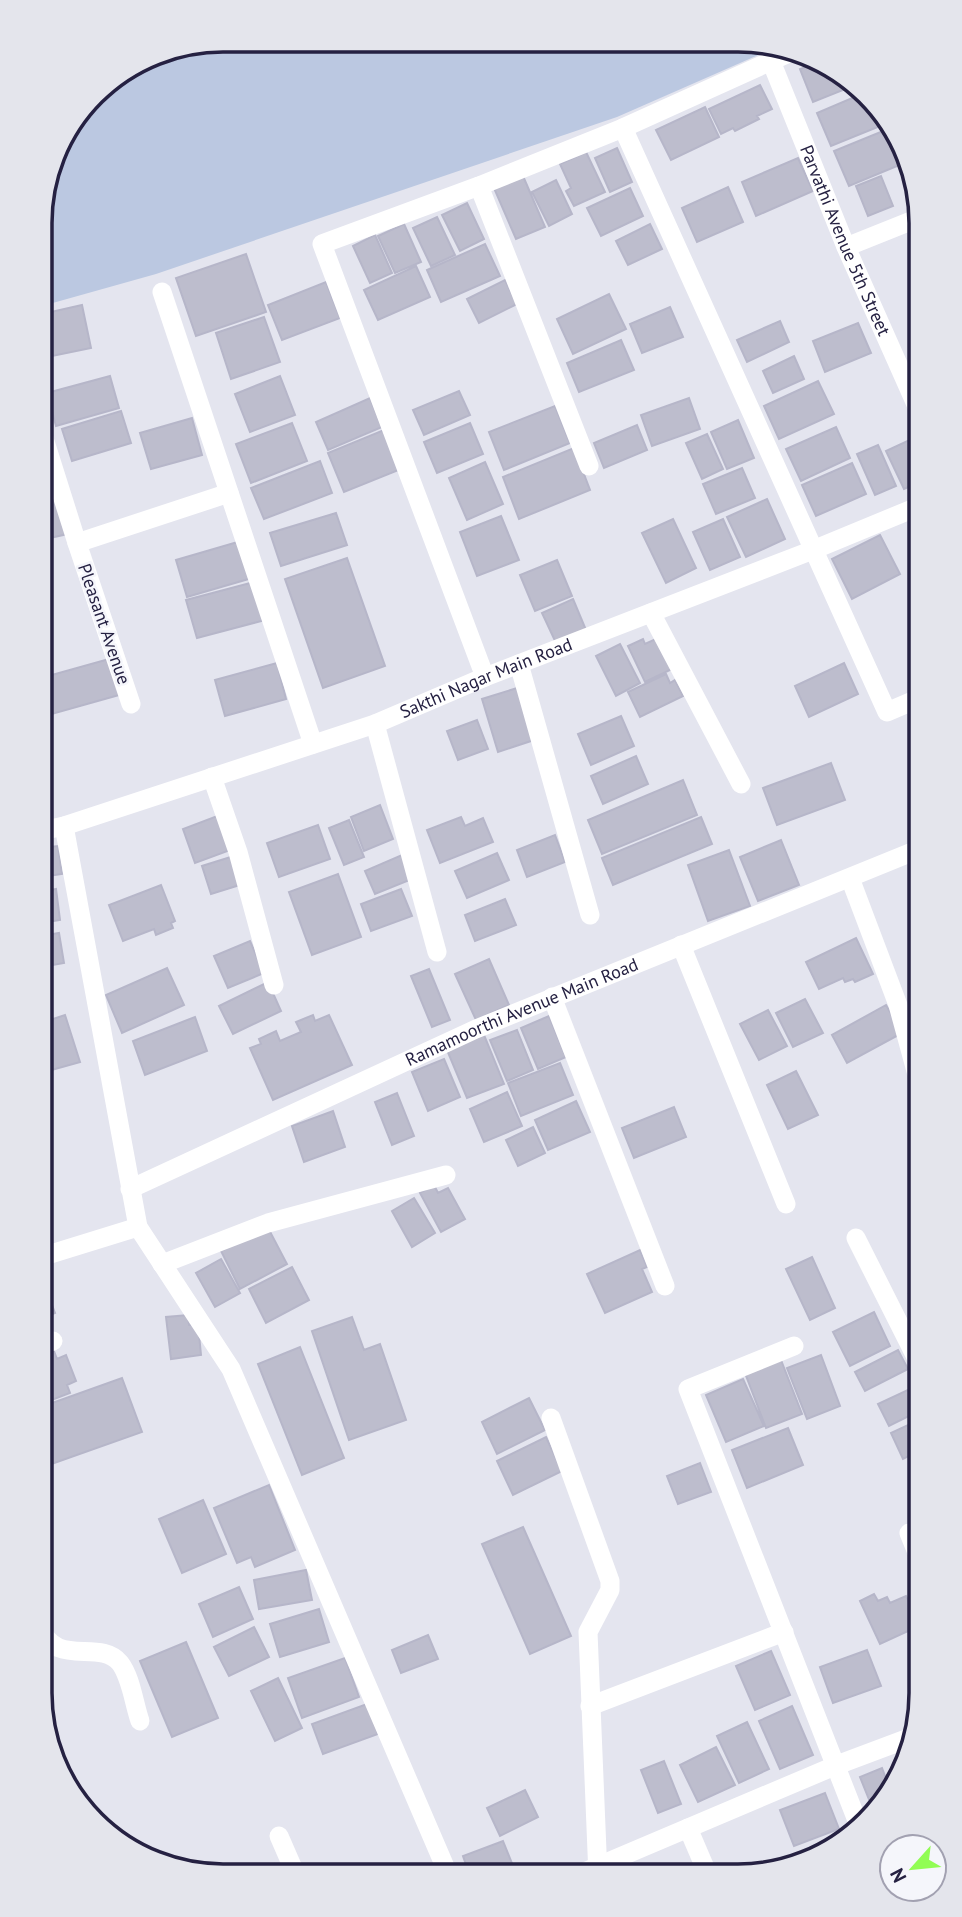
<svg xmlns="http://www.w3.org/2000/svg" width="962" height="1917" viewBox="0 0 962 1917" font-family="'PT Sans',sans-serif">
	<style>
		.green { fill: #bbc8e1 }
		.building { fill: #bdbdcd; stroke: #b6b6c9; stroke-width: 2 }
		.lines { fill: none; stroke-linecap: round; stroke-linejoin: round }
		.minor { stroke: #fff; stroke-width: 19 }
		.labels { text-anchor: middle; stroke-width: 5; stroke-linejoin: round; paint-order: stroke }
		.street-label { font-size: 18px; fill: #252142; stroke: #f5f6fb }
		.rim { fill: none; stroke: #252142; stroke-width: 3.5 }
	</style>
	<rect width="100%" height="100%" fill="#e4e5ef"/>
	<path class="green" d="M224 40 774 44 779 46 617 117 156 274 42 306V200L59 142 103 86 154 54Z"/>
	<path class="building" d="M814 64 845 79 848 88 813 102 800 69Z
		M760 85 772 109 757 116 759 119 735 131 733 128 721 134 709 109Z
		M864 93 885 124 831 146 817 113Z
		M705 107 719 137 671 160 656 130Z
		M888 129 909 161 849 186 834 151Z
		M617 148 632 182 610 192 595 158Z
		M586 152 605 192 574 206 566 191 571 188 560 164Z
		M798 158 813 191 756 216 742 182Z
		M523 176 545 227 516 239 494 188Z
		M881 176 893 206 868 216 856 186Z
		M556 180 572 214 549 226 532 192Z
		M728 187 743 222 697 242 682 208Z
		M630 188 643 216 601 236 587 208Z
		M467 203 484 239 460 251 442 215Z
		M437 217 455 255 431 266 413 228Z
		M404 224 421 262 395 273 378 236Z
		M650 224 662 249 628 265 616 241Z
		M375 235 392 273 370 283 353 246Z
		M485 244 500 276 441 302 427 270Z
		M246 254 266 312 196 336 176 278Z
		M416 266 430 297 378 320 364 290Z
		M505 280 517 304 479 323 467 299Z
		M326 282 340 318 282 340 268 305Z
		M609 294 626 329 573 354 557 319Z
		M82 305 91 348 42 358V314Z
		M670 307 683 337 642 353 630 324Z
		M264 317 280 362 231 379 216 333Z
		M780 321 789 342 747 362 737 340Z
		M858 323 871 353 825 372 813 341Z
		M621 340 634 370 579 392 567 363Z
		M794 356 804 379 773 393 763 371Z
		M110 376 119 408 56 426 47 393Z
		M280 376 295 415 250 432 235 394Z
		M818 381 834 414 779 439 764 406Z
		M459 391 470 415 424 435 413 410Z
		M370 398 382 427 328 450 316 422Z
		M689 398 700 429 652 446 641 415Z
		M555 406 570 443 504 470 489 432Z
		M121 411 131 443 72 461 62 429Z
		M192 418 202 455 151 469 140 433Z
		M738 420 754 458 727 469 711 432Z
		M292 423 307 461 251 483 236 444Z
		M470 423 483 454 437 473 424 442Z
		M637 425 647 450 604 468 594 443Z
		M836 427 850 458 801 481 786 449Z
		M384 430 401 469 344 492 328 453Z
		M707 434 723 469 702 479 686 443Z
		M916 437 922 450V481L904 489 886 451Z
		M878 445 896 486 875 495 857 454Z
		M574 448 590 490 519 519 503 477Z
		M320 461 332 493 264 519 251 488Z
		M485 462 503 504 467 520 449 478Z
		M852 463 866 494 816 516 802 485Z
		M742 468 755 498 716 514 703 484Z
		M54 478 68 534 41 540V482Z
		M767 499 785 539 746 557 727 517Z
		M336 513 347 545 281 566 270 533Z
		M501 516 519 560 477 576 460 532Z
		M673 519 696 568 666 583 642 533Z
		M723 519 740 557 710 570 693 532Z
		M880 535 900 574 852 599 832 559Z
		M241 541 252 578 187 597 176 560Z
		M347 558 385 666 323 688 285 579Z
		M557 560 572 596 535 611 520 575Z
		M254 582 265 620 197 638 186 600Z
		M573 599 586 630 556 643 542 613Z
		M658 638 672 669 645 682 628 646 643 639 645 644Z
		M620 644 640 683 616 696 596 656Z
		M109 659 119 695 41 717V678Z
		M277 663 286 699 225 716 215 680Z
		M844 663 858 694 809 717 795 686Z
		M666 674 670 683 675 680 683 696 640 717 628 692Z
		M517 688 534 740 498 752 482 699Z
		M621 716 634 746 591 765 578 734Z
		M477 720 488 749 458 760 447 731Z
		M636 756 648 784 603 804 591 776Z
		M831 763 845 800 777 825 763 788Z
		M683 780 697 815 602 854 588 820Z
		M380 805 393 839 364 851 351 817Z
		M220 815 233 849 195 863 183 829Z
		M461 817 465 826 483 818 493 842 440 863 427 830Z
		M701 817 712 844 613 885 602 858Z
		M349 820 364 857 344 865 329 828Z
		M318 825 330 859 279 877 267 843Z
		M555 835 565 862 527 877 517 850Z
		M781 840 799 885 758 901 740 857Z
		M58 846 62 874 41 877V848Z
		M729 850 750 906 708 921 688 865Z
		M497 853 509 880 467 898 455 871Z
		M237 855 246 883 211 894 202 866Z
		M402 855 412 879 375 894 365 871Z
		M338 874 361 937 312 955 289 892Z
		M161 885 175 921 171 923 173 928 156 935 154 929 123 941 109 905Z
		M56 889 60 920 41 923V892Z
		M401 889 412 916 371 931 361 904Z
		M505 899 516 925 475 941 465 915Z
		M59 933 64 963 41 967V936Z
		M856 938 873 974 855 982 853 979 845 982 843 978 819 989 806 962Z
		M250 941 264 973 228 988 214 956Z
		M489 959 509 1005 476 1020 455 974Z
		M167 968 184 1005 122 1033 106 995Z
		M429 969 450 1020 432 1027 411 976Z
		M268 982 281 1011 233 1034 219 1006Z
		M805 999 823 1033 793 1047 776 1013Z
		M886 1005 902 1033 847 1063 832 1035Z
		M768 1010 787 1046 759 1060 740 1024Z
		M65 1015 80 1062 41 1073V1023Z
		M313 1015 315 1021 329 1015 352 1065 273 1100 250 1048 261 1044 259 1039 276 1031 280 1041 301 1032 296 1022Z
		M549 1016 566 1057 538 1069 521 1028Z
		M195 1017 207 1051 145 1075 133 1041Z
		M517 1030 533 1070 507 1081 490 1040Z
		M484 1035 504 1084 467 1098 447 1050Z
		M444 1059 460 1097 428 1111 412 1072Z
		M560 1063 573 1095 521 1116 508 1083Z
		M796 1071 818 1115 788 1129 767 1085Z
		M507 1092 522 1126 484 1142 470 1109Z
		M397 1093 414 1136 392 1145 375 1102Z
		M576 1101 590 1132 548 1150 535 1120Z
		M674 1107 686 1137 634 1158 622 1128Z
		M333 1111 345 1147 304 1162 292 1126Z
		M533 1127 545 1153 518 1166 506 1140Z
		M434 1185 438 1193 448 1188 465 1219 441 1232 420 1193Z
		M414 1198 435 1233 412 1247 392 1211Z
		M267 1226 287 1264 240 1289 221 1251Z
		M640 1250 647 1267 642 1269 652 1292 605 1313 587 1274Z
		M812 1257 835 1308 810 1320 786 1269Z
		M221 1259 240 1293 215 1307 196 1273Z
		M292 1267 309 1300 266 1323 249 1289Z
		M45 1287 55 1313 45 1317 48 1325 41 1327V1289Z
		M921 1288V1317L909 1294Z
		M874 1312 890 1346 850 1366 833 1332Z
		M188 1315 189 1325 198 1324 201 1355 171 1359 166 1317Z
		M352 1317 364 1350 380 1344 406 1420 349 1440 312 1331Z
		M52 1346 57 1359 66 1355 76 1381 67 1385 70 1393 41 1404V1350Z
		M300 1347 344 1458 302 1475 258 1364Z
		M898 1350 908 1369 865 1391 855 1372Z
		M821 1355 840 1406 807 1419 787 1368Z
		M781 1360 802 1414 766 1428 745 1373Z
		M122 1378 142 1432 40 1468 41 1407Z
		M743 1379 764 1426 726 1442 706 1395Z
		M912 1388 921 1410 889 1426 878 1404Z
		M529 1398 545 1430 497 1454 482 1422Z
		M921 1419V1450L903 1459 891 1433Z
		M788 1428 803 1465 747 1488 732 1450Z
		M546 1437 562 1471 513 1495 497 1461Z
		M700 1463 711 1492 678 1504 667 1476Z
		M269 1485 295 1550 255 1567 251 1557 237 1563 214 1508Z
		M203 1500 226 1554 182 1573 159 1519Z
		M523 1527 571 1636 530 1654 482 1544Z
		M306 1570 312 1600 259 1609 254 1580Z
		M239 1587 253 1619 213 1637 199 1604Z
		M874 1594 878 1601 887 1597 890 1603 906 1596 910 1604 919 1600 921 1605V1625L880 1644 860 1601Z
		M319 1609 329 1642 280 1657 270 1624Z
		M254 1627 269 1657 229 1676 214 1647Z
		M428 1635 438 1659 401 1673 392 1650Z
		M186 1642 218 1718 172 1737 140 1661Z
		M867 1650 881 1686 833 1703 820 1667Z
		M771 1651 790 1695 755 1710 736 1666Z
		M345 1658 359 1697 302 1718 288 1678Z
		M278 1678 302 1728 275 1741 251 1691Z
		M367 1704 378 1734 323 1754 312 1724Z
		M792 1706 813 1755 780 1769 759 1721Z
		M747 1722 769 1769 739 1783 717 1736Z
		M716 1747 735 1785 698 1802 680 1765Z
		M664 1761 681 1804 658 1813 641 1770Z
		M882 1768 890 1789 884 1805 874 1812 860 1777Z
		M525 1790 538 1817 500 1836 487 1808Z
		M825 1793 839 1829 794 1846 780 1810Z
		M503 1841 517 1876H470L463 1856Z
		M274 1864 279 1875H248Z
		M690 1865 694 1877 657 1876Z"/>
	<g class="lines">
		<g class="minor">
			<path id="s1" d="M771 61 846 247 922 418"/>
			<path d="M623 128 887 712 922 697"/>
			<path d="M479 186 589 466"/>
			<path d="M846 247 921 217"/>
			<path d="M162 292 313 744"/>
			<path d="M42 432 77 543"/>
			<path d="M651 613 741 784"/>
			<path d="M519 664 590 915"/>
			<path d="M485 677 322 244 479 186 623 128 791 52"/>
			<path d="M131 704 77 543 229 493"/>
			<path d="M375 724 437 952"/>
			<path d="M212 777 238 852 274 985"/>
			<path d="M64 826 138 1227 231 1369 449 1876"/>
			<path id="s2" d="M41 831 64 826 375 724 485 677 813 550 922 505"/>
			<path d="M850 878 898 1005 916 1071 922 1081"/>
			<path d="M681 945 786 1204"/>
			<path d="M552 997 665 1286"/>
			<path id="s3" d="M130 1189 476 1029 922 848"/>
			<path d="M856 1238 921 1367"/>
			<path d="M41 1257 138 1227"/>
			<path d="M162 1264 268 1223 446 1175"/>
			<path d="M41 1346 53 1341"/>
			<path d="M794 1346 688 1389 858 1823"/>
			<path d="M551 1418 610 1581V1590L588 1632 598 1876"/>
			<path d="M909 1533 921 1562"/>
			<path d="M40 1626C55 1669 99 1638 120 1663 131 1677 134 1704 140 1721"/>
			<path d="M590 1706 784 1632"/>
			<path d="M688 1828 709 1877"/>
			<path d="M279 1836 296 1875"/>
			<path d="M575 1876 837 1765 909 1738"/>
		</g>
	</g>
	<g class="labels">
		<g class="street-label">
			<text dy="6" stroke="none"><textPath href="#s1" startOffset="194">Parvathi Avenue 5th Street</textPath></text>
			<text transform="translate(104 624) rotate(71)" y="6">Pleasant Avenue</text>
			<text dy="6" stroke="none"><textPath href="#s2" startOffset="471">Sakthi Nagar Main Road</textPath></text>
			<text dy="6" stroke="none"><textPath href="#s3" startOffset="430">Ramamoorthi Avenue Main Road</textPath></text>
		</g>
	</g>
	<path d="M0 0H962V1917H0ZM223 52H738A171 171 0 0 1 909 223V1693A171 171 0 0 1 738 1864H223A171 171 0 0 1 52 1693V223A171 171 0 0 1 223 52Z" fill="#e4e5ec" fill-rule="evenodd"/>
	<path class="rim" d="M223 52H738A171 171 0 0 1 909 223V1693A171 171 0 0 1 738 1864H223A171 171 0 0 1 52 1693V223A171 171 0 0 1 223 52Z"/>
	<g transform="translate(913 1868) rotate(243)"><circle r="33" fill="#f5f6fb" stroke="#a2a1b1" stroke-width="2"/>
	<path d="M0-5L12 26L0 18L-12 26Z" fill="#91fd54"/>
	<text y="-10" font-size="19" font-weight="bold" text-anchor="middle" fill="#252142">N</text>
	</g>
</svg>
